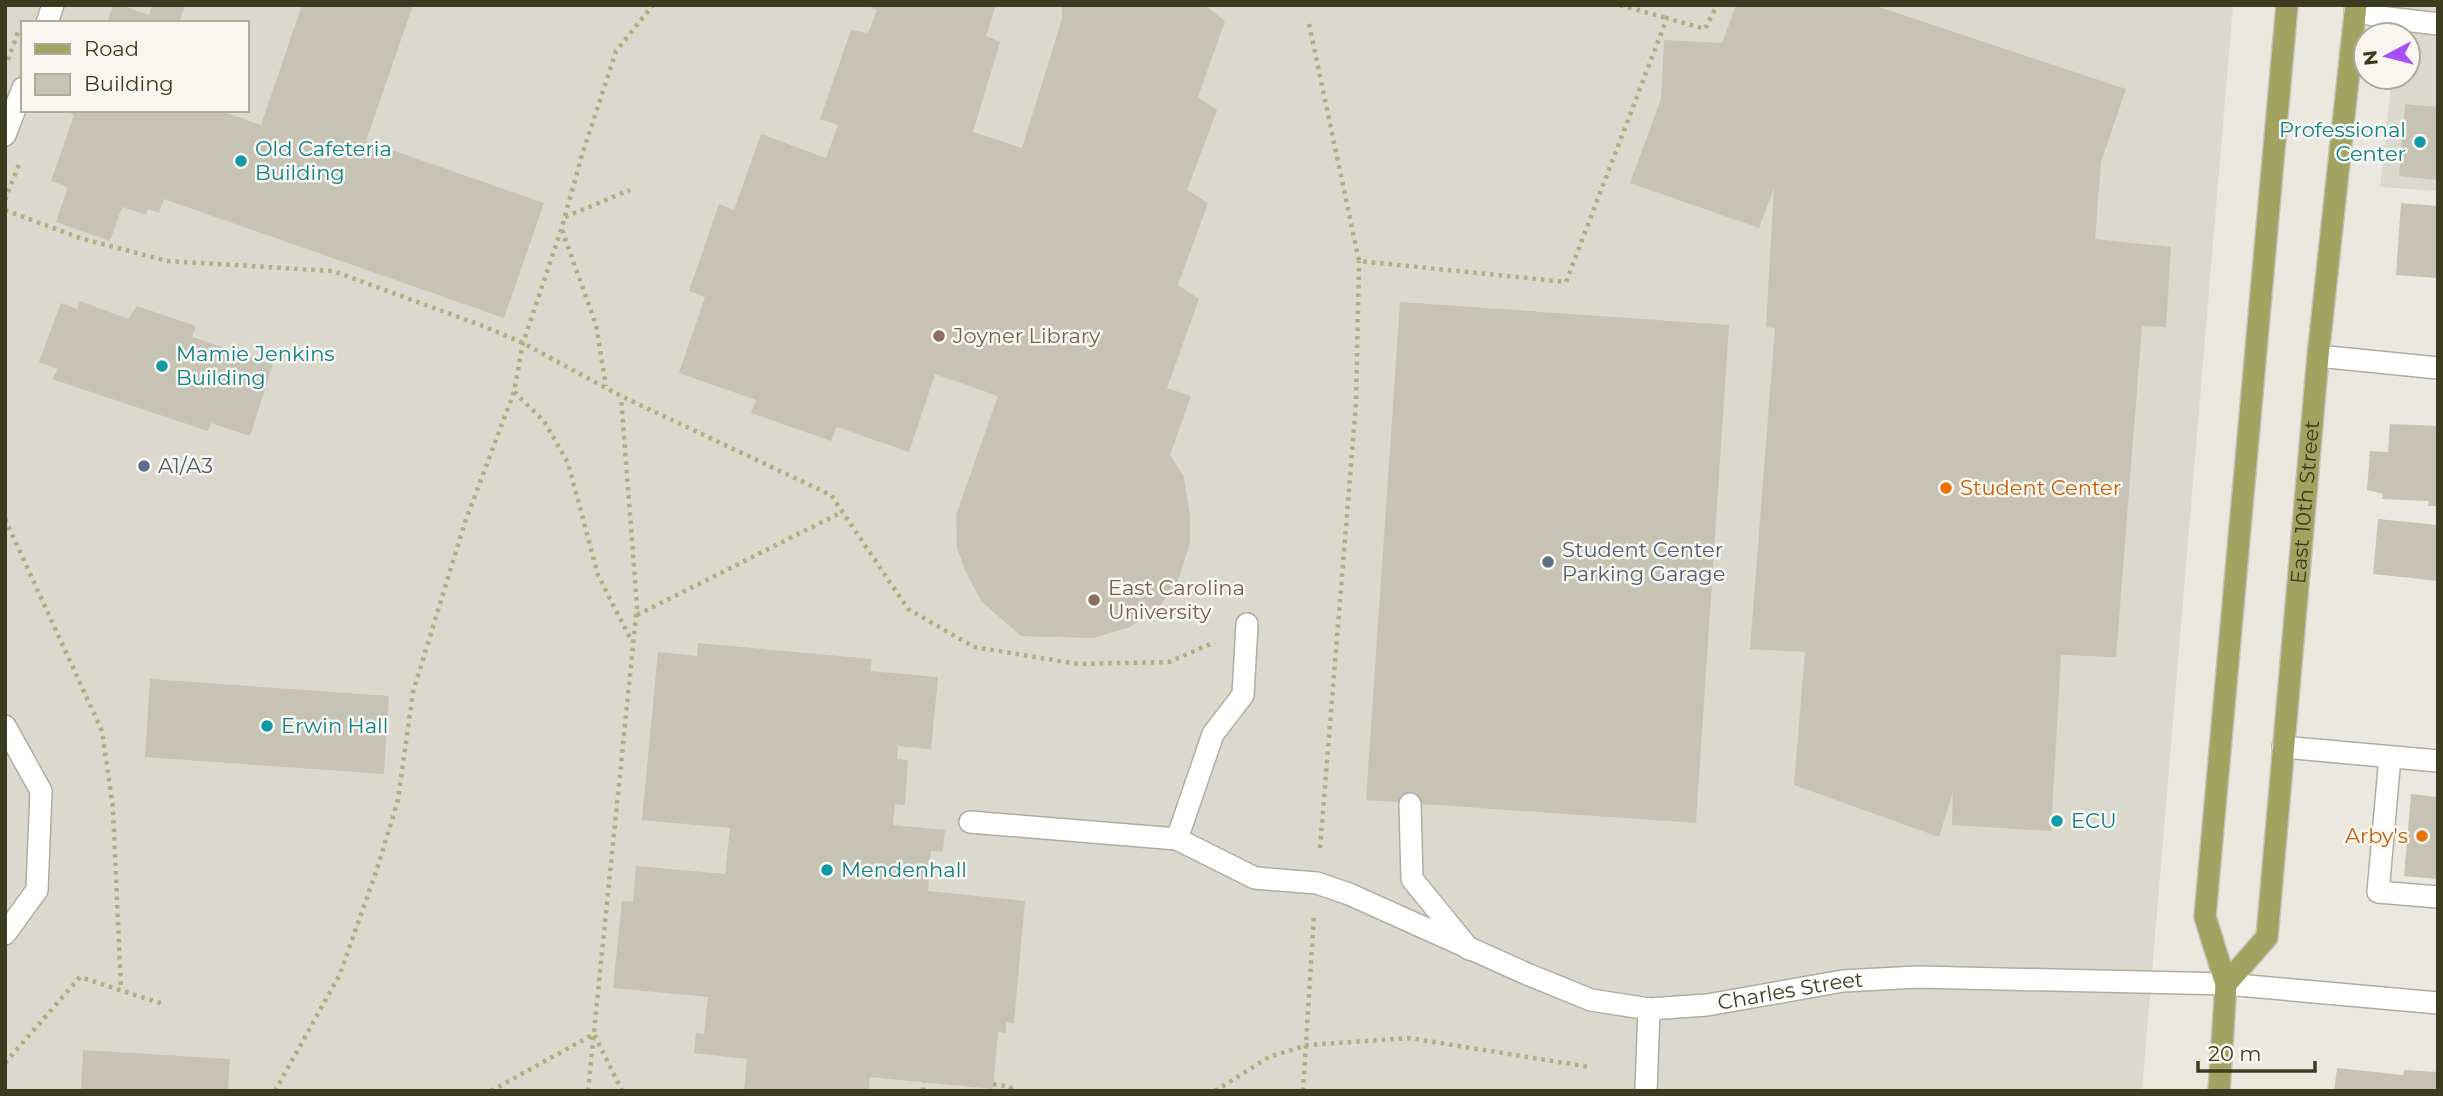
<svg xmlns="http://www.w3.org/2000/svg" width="2443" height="1096" viewBox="0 0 2443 1096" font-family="Montserrat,sans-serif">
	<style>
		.built { fill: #dbd8cd; fill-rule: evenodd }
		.building { fill: #c6c3b4 }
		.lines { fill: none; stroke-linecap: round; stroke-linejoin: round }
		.lane-casing { stroke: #afae9e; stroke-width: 24 }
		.street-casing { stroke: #afae9e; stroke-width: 24 }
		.primary-casing { stroke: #c4c4bc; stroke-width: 24 }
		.path { stroke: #b0ae7d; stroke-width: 4.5; stroke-dasharray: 3.5 5; stroke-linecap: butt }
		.lane { stroke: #fff; stroke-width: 21 }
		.street { stroke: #fff; stroke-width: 21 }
		.primary { stroke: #a2a361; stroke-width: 21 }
		.culture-dot { fill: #0f9aa8; stroke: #f8f6ef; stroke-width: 2.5 }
		.education-dot { fill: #8d6e63; stroke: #f8f6ef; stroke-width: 2.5 }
		.service-dot { fill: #5c6f8a; stroke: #f8f6ef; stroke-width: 2.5 }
		.food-dot { fill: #e8710a; stroke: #f8f6ef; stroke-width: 2.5 }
		.labels { text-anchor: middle; stroke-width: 5; stroke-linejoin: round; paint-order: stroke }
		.culture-label { font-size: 21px; fill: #0d838f; stroke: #f8f6ef; text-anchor: start }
		.education-label { font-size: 21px; fill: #785e54; stroke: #f8f6ef; text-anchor: start }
		.service-label { font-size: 21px; fill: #4e5e75; stroke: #f8f6ef; text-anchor: start }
		.food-label { font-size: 21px; fill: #c56008; stroke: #f8f6ef; text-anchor: start }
		.street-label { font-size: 21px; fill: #3b3c1f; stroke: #f8f6ef }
	</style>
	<rect width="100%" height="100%" fill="#ebe9df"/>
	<path class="built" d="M5 5H2233L2142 1091H5ZM23 23H247V110H23Z
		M2399 5H2438V191L2380 187 2392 77H2408V35H2396Z"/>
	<path class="building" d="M113 5H121L149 15 152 5H185L179 23H107Z
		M302 5H413L366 141 544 203 504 318 164 199 159 213 148 209 146 215 122 207 110 241 56 222 68 187 51 181 74 115 63 110H218L261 125Z
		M865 5H996L986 36 1000 42 973 132 1022 148 1062 19V5H1204L1225 21 1198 97 1217 110 1187 190 1208 203 1178 285 1199 299 1167 388 1191 396 1170 455 1184 477 1190 516V543L1178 580 1158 609 1130 627 1093 638 1021 636 981 601 965 570 957 548 956 515 998 396 935 374 909 452 837 427 831 441 751 413 756 400 679 373 705 297 689 291 719 204 734 210 761 134 826 158 838 125 820 119 851 30 868 33 877 10Z
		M1736 5H1873L2126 89 2101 162 2095 239 2171 247 2166 327 2142 326 2116 657 2061 655 2051 831 1952 825 1953 792 1939 837 1794 785 1805 652 1750 649 1775 328 1766 327 1774 188 1759 228 1630 183 1661 99 1664 40 1722 43Z
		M2405 104 2438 107V180L2399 176Z
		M2401 203 2438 206V278L2396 275Z
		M80 301 128 319 137 306 196 326 192 337 273 364 250 436 211 423 208 431 52 379 58 369 39 362 61 303 77 309Z
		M1400 302 1729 325 1696 823 1366 800Z
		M2390 424 2438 426V506H2428L2429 501 2382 499 2383 494 2367 490 2370 451 2388 452Z
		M2378 519 2438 525V581L2373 574Z
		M698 643 872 659 870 671 938 677 931 749 898 746 897 759 908 760 905 805 895 804 893 825 945 830 943 852 931 851 928 891 1025 901 1014 1023 1006 1022V1033L998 1032 993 1089 870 1077 869 1091H744L747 1059 694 1053 696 1033 704 1034 708 997 613 988 622 901 633 902 636 866 725 874 730 828 642 820 658 652 697 656Z
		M150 679 389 696 384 774 145 757Z
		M2411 794 2438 797V879L2404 876Z
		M83 1050 230 1059 228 1091H81Z
		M2337 1068 2403 1075 2404 1070 2438 1072V1091H2334Z"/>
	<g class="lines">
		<g class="lane-casing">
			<path id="lane" d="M2355 11 2388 18 2438 24
				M2283 747 2438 761
				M2390 757 2378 892 2438 897
				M1410 804 1412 879 1469 949
				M970 822 1177 839 1213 734 1243 695 1247 624"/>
		</g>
		<g class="street-casing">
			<g id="street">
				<path d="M47 23 53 5"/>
				<path d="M5 135 23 88"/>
				<path d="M2318 356 2438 368"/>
				<path d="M5 726 41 791 37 890 5 934"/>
				<path id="s1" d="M1177 839 1255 878 1317 883 1349 894 1527 974 1591 1000 1649 1009 1707 1005 1843 981 1917 977 2226 984 2438 1003"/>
				<path d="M1646 1091 1649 1009"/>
			</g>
		</g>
		<g class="primary-casing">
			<g id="primary">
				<path id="s2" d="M2226 984 2267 937 2318 356 2356 5"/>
				<path d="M2219 1091 2226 984 2205 917 2287 5"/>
			</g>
		</g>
		<path class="path" d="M1620 5 1667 18
			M1309 24 1359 261 1566 282 1667 18 1705 29 1717 5
			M8 60 18 32
			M5 200 20 162
			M5 210 80 238 167 261 333 271 483 326 523 343 621 396 831 495 908 609 974 647 1078 664 1169 662 1215 642
			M565 217 630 190
			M562 230 596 325 606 386
			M514 392 544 421 568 463 598 575 632 642
			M5 519 102 731 113 808 121 990
			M637 615 842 512
			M1320 848 1356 403 1359 261
			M5 1063 80 977 163 1004
			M993 1084 1010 1087 1012 1091
			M275 1091 340 974 377 869 398 800 413 692 465 522 514 392 523 343 561 230 582 155 616 51 653 5
			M491 1091 594 1034 622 1091
			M588 1091 637 606 621 397
			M923 1091 924 1082
			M1215 1091 1269 1057 1307 1045 1409 1038 1590 1067
			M1303 1091 1314 915"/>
		<use href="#lane" class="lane"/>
		<use href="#street" class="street"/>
		<use href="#primary" class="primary"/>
	</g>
	<g class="culture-dot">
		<circle cx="2420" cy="142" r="7"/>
		<circle cx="241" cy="161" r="7"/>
		<circle cx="162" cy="366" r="7"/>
		<circle cx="267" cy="726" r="7"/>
		<circle cx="2057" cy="821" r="7"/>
		<circle cx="827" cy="870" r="7"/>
	</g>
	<g class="education-dot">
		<circle cx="939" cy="336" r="7"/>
		<circle cx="1094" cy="600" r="7"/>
	</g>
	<g class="service-dot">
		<circle cx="144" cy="466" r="7"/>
		<circle cx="1548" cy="562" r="7"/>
	</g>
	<g class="food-dot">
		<circle cx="1946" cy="488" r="7"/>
		<circle cx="2422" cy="836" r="7"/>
	</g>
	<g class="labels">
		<g class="culture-label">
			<text x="2406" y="137" text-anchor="end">Professional<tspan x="2406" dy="24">Center</tspan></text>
			<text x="255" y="156">Old Cafeteria<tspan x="255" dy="24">Building</tspan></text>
			<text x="176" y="361">Mamie Jenkins<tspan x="176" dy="24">Building</tspan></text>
			<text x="281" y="733">Erwin Hall</text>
			<text x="2071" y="828">ECU</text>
			<text x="841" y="877">Mendenhall</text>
		</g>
		<g class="education-label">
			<text x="953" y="343">Joyner Library</text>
			<text x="1108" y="595">East Carolina<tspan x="1108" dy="24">University</tspan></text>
		</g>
		<g class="service-label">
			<text x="158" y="473">A1/A3</text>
			<text x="1562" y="557">Student Center<tspan x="1562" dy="24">Parking Garage</tspan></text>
		</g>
		<g class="food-label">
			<text x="1960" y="495">Student Center</text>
			<text x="2408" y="843" text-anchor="end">Arby's</text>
		</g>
		<g class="street-label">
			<text dy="7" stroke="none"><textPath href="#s2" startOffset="499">East 10th Street</textPath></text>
			<text dy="7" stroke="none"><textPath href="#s1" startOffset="649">Charles Street</textPath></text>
		</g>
	</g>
	<rect width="2443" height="1096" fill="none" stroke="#3b3c1f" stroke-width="14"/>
	<rect x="21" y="21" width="228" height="91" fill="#f8f6ef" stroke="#acac9c" stroke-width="2"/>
	<rect x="35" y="44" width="35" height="10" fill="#a2a361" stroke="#acac9c" stroke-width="2"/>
	<text x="84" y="56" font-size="21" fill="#3b3c1f">Road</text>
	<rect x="35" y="74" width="35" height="21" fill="#c6c3b4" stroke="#acac9c" stroke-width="2"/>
	<text x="84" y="91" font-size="21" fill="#3b3c1f">Building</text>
	<g transform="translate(2387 56) rotate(263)"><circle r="33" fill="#f8f6ef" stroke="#acac9c" stroke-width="2"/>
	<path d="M0-5L12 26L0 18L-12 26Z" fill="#a74ff9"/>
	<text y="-10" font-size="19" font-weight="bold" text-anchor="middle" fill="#3b3c1f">N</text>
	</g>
	<path d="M2198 1061v10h117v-10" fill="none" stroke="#3b3c1f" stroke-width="3.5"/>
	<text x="2208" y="1061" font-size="21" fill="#3b3c1f" stroke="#f8f6ef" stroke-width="5" paint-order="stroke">20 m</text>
</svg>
